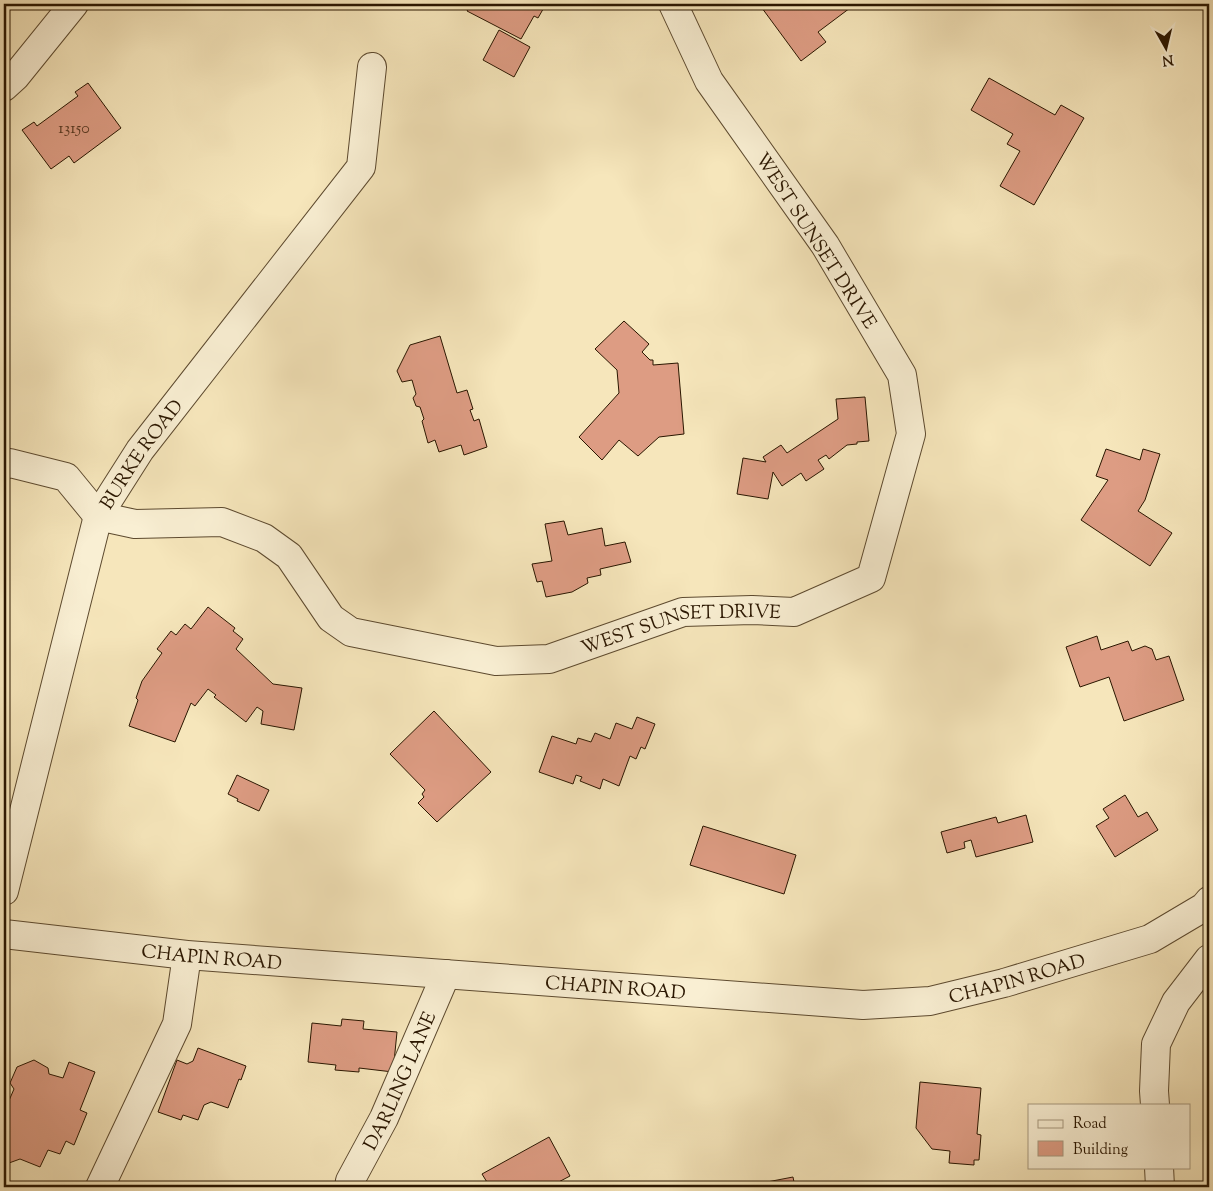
<svg xmlns="http://www.w3.org/2000/svg" width="1213" height="1191" viewBox="0 0 1213 1191" font-family="'Sorts Mill Goudy',serif">
	<style>
		.building { fill: #dd9c83; stroke: #2a1600 }
		.lines { fill: none; stroke-linecap: round; stroke-linejoin: round }
		.minor-casing { stroke: #5d4a2f; stroke-width: 30 }
		.minor { stroke: #f9efd3; stroke-width: 28 }
		.labels { text-anchor: middle; stroke-width: 5; stroke-linejoin: round; paint-order: stroke }
		.number-label { font-size: 16px; fill: #573821 }
		.street-label { font-size: 19px; fill: #2a1600; stroke: #f9efd3 }
	</style>
	<rect width="100%" height="100%" fill="#f6e6bb"/>
	<filter id="stains"><feTurbulence type="fractalNoise" baseFrequency=".004" numOctaves="4"/><feColorMatrix values="0 0 0 0 .2 0 0 0 0 .09 0 0 0 0 .02 0 0 0 .5 -.17"/></filter>
	<radialGradient id="worn" r=".72"><stop offset=".6" stop-color="#630" stop-opacity="0"/><stop offset="1" stop-color="#630" stop-opacity=".3"/></radialGradient>
	<path class="building" d="M471 4H546L538 18 534 16 521 39 467 11Z
		M759 4H805L806 6 809 4H852L854 5 818 32 826 42 801 61Z
		M499 30 530 47 514 77 483 60Z
		M989 78 1055 115 1061 105 1084 118 1034 205 1000 186 1020 151 1007 144 1013 134 971 110Z
		M88 83 121 128 74 163 69 156 51 169 22 130 34 122 37 126 78 96 75 92Z
		M624 321 649 344 642 352 650 360H653V365L678 363 684 434 659 437 638 456 619 440 602 460 579 437 619 393 617 370 595 349Z
		M440 336 457 393 467 390 473 409 470 410 474 421 479 419 487 447 464 455 461 445 439 452 435 440 428 443 422 421 424 419 420 407 416 406 413 398 416 394 412 380 402 382 397 371 410 345Z
		M865 397 869 441 857 442V444L847 445 829 459 826 455 818 460 824 469 806 481 801 473 782 486 773 472 768 499 737 494 743 458 766 462 763 457 781 445 787 453 838 419 836 399Z
		M1106 449 1140 460 1143 449 1160 454 1145 500 1138 511 1172 533 1150 566 1081 520 1108 480 1096 476Z
		M564 521 568 535 602 528 605 546 625 542 631 562 600 569 601 575 587 578 588 583 572 592 546 597 542 581 537 582 532 564 552 561 545 524Z
		M208 607 235 628 233 631 243 639 236 649 273 684 302 688 294 730 261 724 263 711 257 707 246 722 214 697 216 695 208 689 195 706 191 703 175 742 129 726 138 700 136 698 142 681 162 653 157 649 171 631 176 635 185 624 191 629Z
		M1097 636 1101 650 1128 641 1132 651 1145 646 1152 649 1156 660 1169 656 1184 700 1124 721 1109 677 1080 687 1066 647Z
		M434 711 491 772 437 822 418 803 424 797 422 794 425 790 390 754Z
		M637 717 655 724 645 749 641 747 636 759 630 756 619 786 603 779 600 789 580 781 582 777 576 775 573 784 539 772 552 736 576 744 578 738 591 742 595 733 610 739 616 723 632 729Z
		M237 775 269 790 259 811 237 801 238 799 228 794Z
		M1125 795 1138 817 1147 812 1158 830 1115 857 1096 826 1109 818 1103 809Z
		M1026 815 1033 842 976 857 971 840 964 842 965 848 947 853 941 832 996 817 998 823Z
		M703 826 796 855 784 894 690 865Z
		M342 1019 364 1021 363 1029 397 1032 393 1072 359 1068V1072L335 1070 336 1065 308 1062 312 1023 341 1026Z
		M198 1048 246 1066 241 1080 239 1079 228 1108 211 1102 204 1105 198 1120 183 1115 181 1120 158 1112 177 1060 187 1064 193 1061Z
		M34 1060 48 1068 49 1074 63 1078 69 1062 95 1072 80 1110 87 1113 74 1145 66 1141 60 1154 48 1150 40 1167 20 1159 9 1163 4 1160V1112L14 1089 10 1083 17 1067Z
		M920 1082 981 1088 977 1134 981 1135 979 1160H974V1165L949 1163 950 1151 932 1149 916 1128Z
		M549 1137 570 1176 549 1187H490L482 1174Z
		M793 1177 795 1187H741Z"/>
	<g class="lines">
		<g class="minor-casing">
			<g id="minor">
				<path d="M4 87 15 77 74 4"/>
				<path d="M4 465 10 463 66 477 98 516"/>
				<path id="s1" d="M98 516 135 524 222 522 264 538 289 556 331 618 351 632 496 661 549 659 683 612 752 610 794 612 871 578 911 434 902 375 825 245 709 81 673 4"/>
				<path id="s2" d="M4 891 98 516 140 450 361 167 372 67"/>
				<path id="s3" d="M4 934 187 955 863 1005 930 1001 1004 983 1150 939 1204 907 1209 901"/>
				<path d="M1155 1105 1154 1091 1156 1044 1176 1002 1209 959"/>
				<path d="M1159 1167 1160 1187"/>
				<path d="M100 1187 177 1024 187 955"/>
				<path id="s4" d="M349 1187 350 1181 384 1118 446 974"/>
			</g>
		</g>
		<use href="#minor" class="minor"/>
	</g>
	<g class="labels">
		<g class="number-label">
			<text x="74" y="133">13150</text>
		</g>
		<g class="street-label">
			<text transform="translate(817 240) rotate(57)" y="7">WEST SUNSET DRIVE</text>
			<text dy="7" stroke="none"><textPath href="#s2" startOffset="462">BURKE ROAD</textPath></text>
			<text dy="7" stroke="none"><textPath href="#s1" startOffset="638">WEST SUNSET DRIVE</textPath></text>
			<text dy="7" stroke="none"><textPath href="#s3" startOffset="209">CHAPIN ROAD</textPath></text>
			<text dy="7" stroke="none"><textPath href="#s3" startOffset="1019">CHAPIN ROAD</textPath></text>
			<text dy="7" stroke="none"><textPath href="#s3" startOffset="614">CHAPIN ROAD</textPath></text>
			<text dy="7" stroke="none"><textPath href="#s4" startOffset="118">DARLING LANE</textPath></text>
		</g>
	</g>
	<rect width="1213" height="1191" fill="none" stroke="#f6e6bb" stroke-width="20"/>
	<rect x="5" y="5" width="1203" height="1181" fill="none" stroke="#2a1600" stroke-width="2.5"/>
	<rect x="10" y="10" width="1193" height="1171" fill="none" stroke="#2a1600"/>
	<rect x="1028" y="1104" width="162" height="65" fill="#f9efd3" stroke="#a6987f"/>
	<rect x="1038" y="1120" width="25" height="8" fill="#f9efd3" stroke="#a6987f"/>
	<text x="1073" y="1128" font-size="15" fill="#2a1600">Road</text>
	<rect x="1038" y="1141" width="25" height="15" fill="#dd9c83" stroke="#a6987f"/>
	<text x="1073" y="1154" font-size="15" fill="#2a1600">Building</text>
	<g transform="translate(1166 48) rotate(172)" stroke="#f9efd3" stroke-width="4" paint-order="stroke">
	<path d="M0-4L9 19L0 12L-9 19Z" fill="#2a1600"/>
	<text y="-8" font-size="14" font-weight="bold" text-anchor="middle" fill="#2a1600">N</text>
	</g>
	<rect width="100%" height="100%" filter="url(#stains)"/>
	<rect width="100%" height="100%" fill="url(#worn)"/>
</svg>
